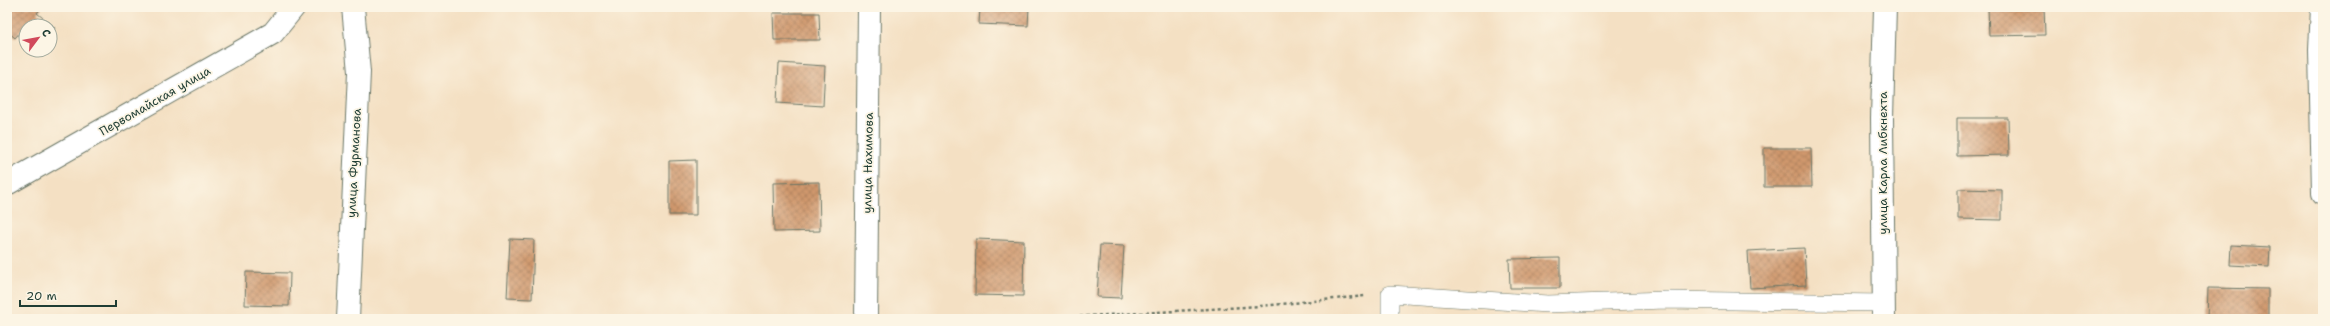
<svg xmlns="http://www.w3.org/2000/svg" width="2330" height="326" viewBox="0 0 2330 326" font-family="'Shantell Sans',sans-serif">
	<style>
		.building { fill: url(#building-cross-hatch) }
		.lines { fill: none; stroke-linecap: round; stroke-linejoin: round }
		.lane-casing { stroke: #6a7666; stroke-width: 18 }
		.street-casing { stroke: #6a7666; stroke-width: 24 }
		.path { stroke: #6a7666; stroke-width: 2.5; stroke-dasharray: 3 3; stroke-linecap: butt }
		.lane { stroke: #fff; stroke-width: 17 }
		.street { stroke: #fff; stroke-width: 22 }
		.labels { text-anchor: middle; stroke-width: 3.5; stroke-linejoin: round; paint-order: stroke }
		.street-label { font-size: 12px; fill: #1f3d34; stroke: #fcf5e5 }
	</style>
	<defs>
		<pattern id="building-cross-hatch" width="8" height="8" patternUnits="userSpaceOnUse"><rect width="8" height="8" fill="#d0986d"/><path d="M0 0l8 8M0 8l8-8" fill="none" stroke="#a87d5a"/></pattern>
	</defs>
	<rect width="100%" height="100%" fill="#fcf5e5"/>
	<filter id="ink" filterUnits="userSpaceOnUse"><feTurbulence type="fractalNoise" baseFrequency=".025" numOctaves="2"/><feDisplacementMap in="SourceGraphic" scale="8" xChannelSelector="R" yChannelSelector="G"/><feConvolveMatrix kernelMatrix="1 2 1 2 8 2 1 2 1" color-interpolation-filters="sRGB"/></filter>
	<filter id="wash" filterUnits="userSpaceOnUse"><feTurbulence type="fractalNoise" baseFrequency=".012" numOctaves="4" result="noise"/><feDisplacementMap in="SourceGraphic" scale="16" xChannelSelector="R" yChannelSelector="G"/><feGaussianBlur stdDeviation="0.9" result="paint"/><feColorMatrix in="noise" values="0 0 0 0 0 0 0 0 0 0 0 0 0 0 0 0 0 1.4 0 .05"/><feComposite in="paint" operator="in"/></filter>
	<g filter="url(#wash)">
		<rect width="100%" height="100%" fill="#f4e0c3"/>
		<g id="blocks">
			<path class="building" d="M7 7H42L37 13 55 28 50 35V26H26V32L23 29 15 38 7 31Z
				M980 7H1029L1028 26 979 24Z
				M1988 7H2044L2045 35 1989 36Z
				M773 13H819L820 40H774Z
				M779 63 825 66 823 106 777 103Z
				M1957 118H2008L2009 155 1957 156Z
				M1764 148H1811L1812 187H1764Z
				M696 160V215H669V161Z
				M819 182 820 231 774 232 773 183Z
				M1958 189 2002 190V220L1958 219Z
				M510 239 534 240 532 299 507 298Z
				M976 239 1024 241 1023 296 975 295Z
				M1100 245 1124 246 1121 298 1097 297Z
				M2231 245 2270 247 2269 267 2230 265Z
				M1804 248 1806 285 1750 288 1748 251Z
				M1560 258V288H1510L1509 259Z
				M246 272 290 273 289 306 245 305Z
				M2208 288 2268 289V319H2207Z
				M1414 317H1446V319H1414Z"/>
		</g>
	</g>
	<g filter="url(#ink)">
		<use href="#blocks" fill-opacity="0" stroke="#6a7666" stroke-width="1"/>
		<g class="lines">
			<g class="lane-casing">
				<path id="lane" d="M1390 319V294L1548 304 1666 300 1884 303"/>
			</g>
			<g class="street-casing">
				<path id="street" d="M2322 7 2320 50 2323 193
					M7 184 273 33 294 7
					M348 319 359 72 353 7
					M866 319 869 7
					M1884 319 1882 118 1885 7"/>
			</g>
			<path class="path" d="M1038 319 1261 306 1365 296"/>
			<use href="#lane" class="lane"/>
			<use href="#street" class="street"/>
		</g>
	</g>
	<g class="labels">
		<g class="street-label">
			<text transform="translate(155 101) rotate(-30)" y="4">Первомайская улица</text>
			<text transform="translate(354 163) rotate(-87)" y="4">улица Фурманова</text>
			<text transform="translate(868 163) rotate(-89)" y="4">улица Нахимова</text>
			<text transform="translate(1883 163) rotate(-90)" y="4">улица Карла Либкнехта</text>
		</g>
	</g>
	<rect width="2330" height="326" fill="none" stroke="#fcf5e5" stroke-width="24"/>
	<g transform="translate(38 38) rotate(58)"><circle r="19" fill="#fcf5e5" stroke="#a4ab9e"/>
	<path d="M0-3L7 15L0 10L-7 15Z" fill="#d1495b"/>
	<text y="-6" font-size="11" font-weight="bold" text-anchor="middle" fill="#1f3d34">С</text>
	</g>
	<path d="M20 300v6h96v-6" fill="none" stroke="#1f3d34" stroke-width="2"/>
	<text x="26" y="300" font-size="12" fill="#1f3d34" stroke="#fcf5e5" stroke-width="3" paint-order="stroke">20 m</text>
</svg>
